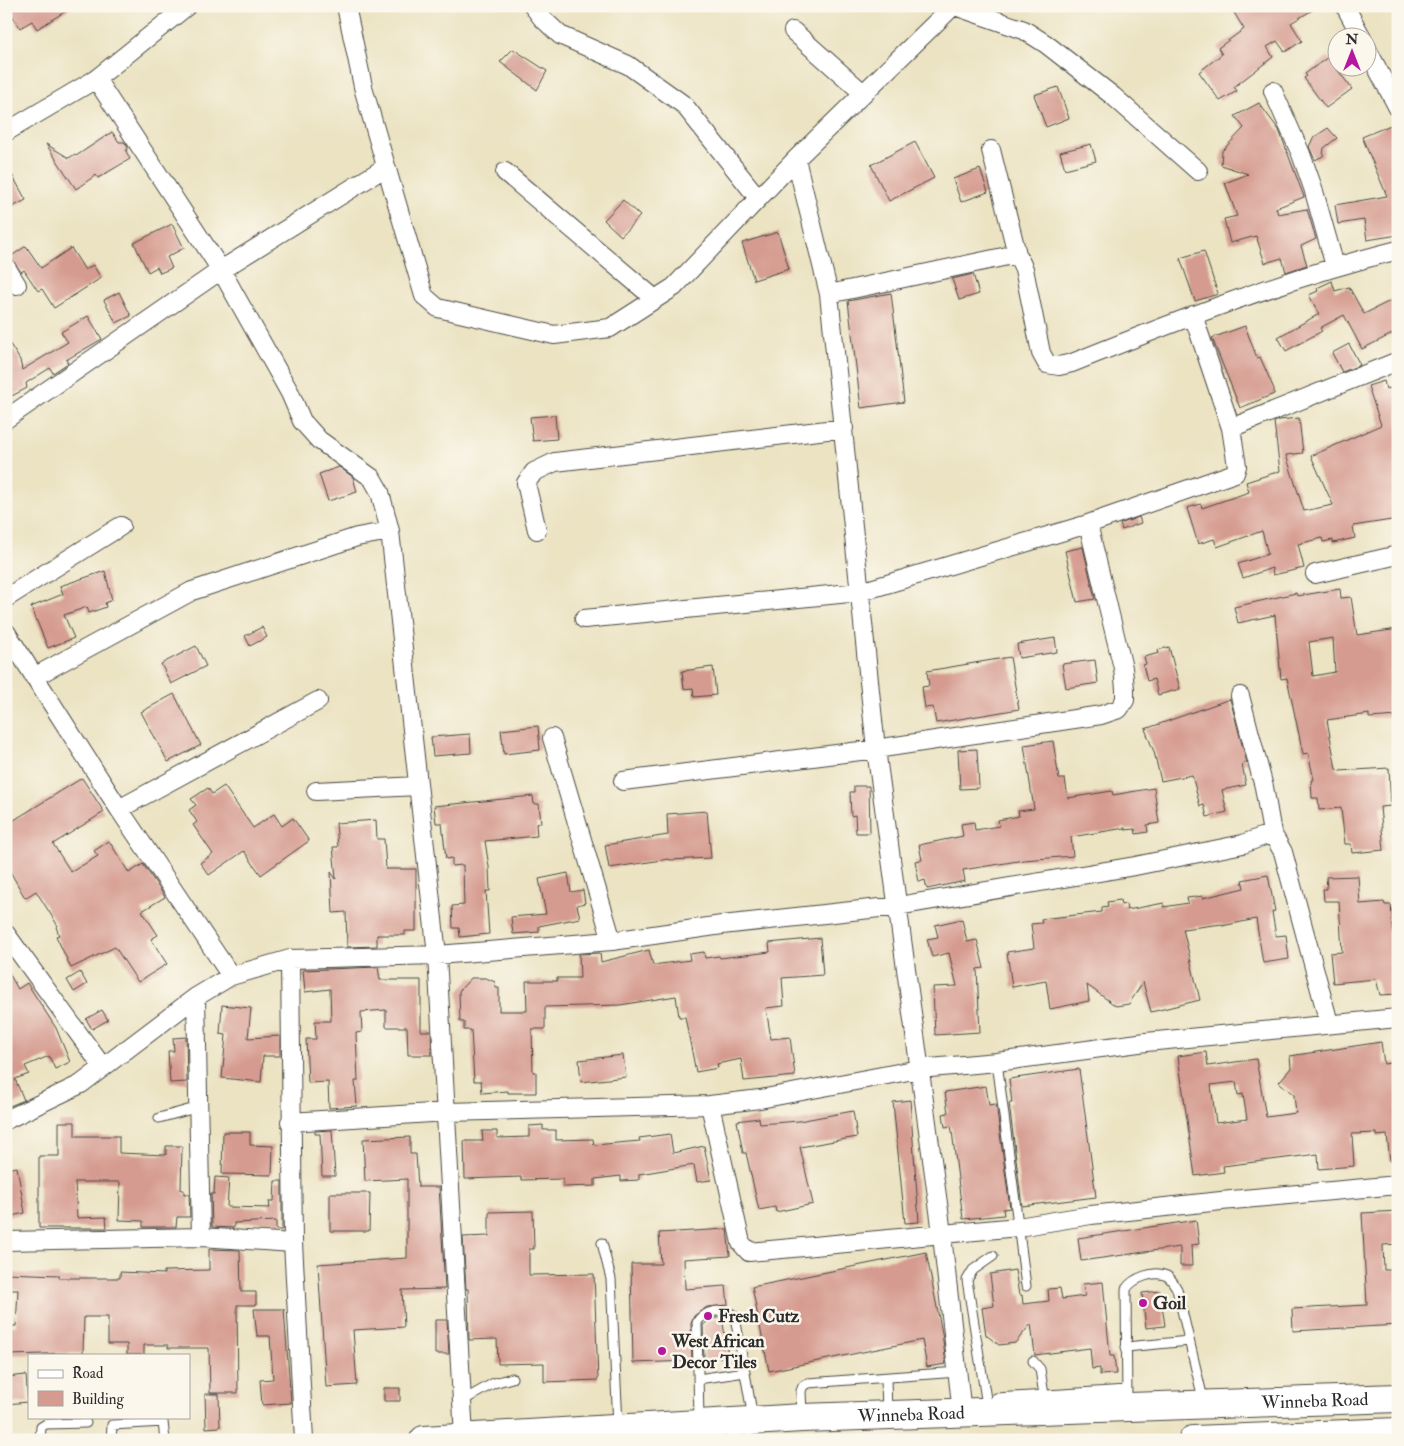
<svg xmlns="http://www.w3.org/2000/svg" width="1404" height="1446" viewBox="0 0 1404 1446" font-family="'IM FELL Double Pica',serif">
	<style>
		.building { fill: #d69b90; fill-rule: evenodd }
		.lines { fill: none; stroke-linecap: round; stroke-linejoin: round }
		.service-casing { stroke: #484742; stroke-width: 11 }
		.minor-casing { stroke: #484742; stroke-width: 20 }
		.trunk-casing { stroke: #484742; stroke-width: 30 }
		.service { stroke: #fff; stroke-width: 9 }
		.minor { stroke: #fff; stroke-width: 18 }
		.trunk { stroke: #fff; stroke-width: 28 }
		.poi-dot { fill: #b5179e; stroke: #fbf7ec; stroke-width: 2 }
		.labels { text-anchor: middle; stroke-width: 5; stroke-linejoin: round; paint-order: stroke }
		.poi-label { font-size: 18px; font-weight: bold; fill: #2b2b2b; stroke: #fbf7ec; text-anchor: start }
		.street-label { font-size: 18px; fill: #2b2b2b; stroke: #fbf7ec }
	</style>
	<rect width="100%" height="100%" fill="#fbf7ec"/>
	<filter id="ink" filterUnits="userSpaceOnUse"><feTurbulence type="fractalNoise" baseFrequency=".02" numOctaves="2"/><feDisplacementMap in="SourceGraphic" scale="10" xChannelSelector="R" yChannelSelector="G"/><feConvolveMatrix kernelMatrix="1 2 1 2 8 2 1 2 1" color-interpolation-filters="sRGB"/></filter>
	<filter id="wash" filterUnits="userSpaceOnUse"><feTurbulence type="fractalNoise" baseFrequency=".0096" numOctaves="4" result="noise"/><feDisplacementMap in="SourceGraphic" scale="20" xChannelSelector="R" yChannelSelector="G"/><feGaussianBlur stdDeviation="1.12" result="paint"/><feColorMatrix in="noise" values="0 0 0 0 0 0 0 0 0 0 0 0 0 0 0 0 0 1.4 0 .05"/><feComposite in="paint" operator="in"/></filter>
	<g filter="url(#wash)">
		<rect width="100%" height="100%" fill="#ebe3c2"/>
		<g id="blocks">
			<path class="building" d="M6 6H74L37 29 32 21 20 28Z
				M1230 6H1319L1291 23 1302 41 1285 52 1277 41 1267 47 1273 57 1234 87 1237 91 1220 101 1199 72 1222 54 1218 48 1244 29Z
				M513 49 547 71 537 90 500 62Z
				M1328 57 1352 89 1326 108 1304 78 1307 76 1305 74Z
				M1058 87 1069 118 1046 127 1034 95Z
				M1259 103 1279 130 1304 197 1276 208 1278 214 1307 209 1316 239 1301 246 1307 265 1286 272 1282 258 1265 263 1256 236 1230 243 1224 219 1237 216 1225 183 1248 174 1221 165 1222 151 1244 128 1235 116Z
				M1393 124 1398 137V235L1367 240 1364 220 1338 224 1335 205 1387 196 1362 137Z
				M1328 128 1337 138 1324 148 1323 156 1315 160 1309 147 1313 138Z
				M112 132 119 142H124L126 144 128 148 126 151 130 159 98 178 96 175 76 189 46 144 69 158 75 154 76 156Z
				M915 142 934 178 889 201 871 165Z
				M1091 144 1096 161 1065 169 1060 152Z
				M6 164 26 200 6 210Z
				M980 169 988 192 961 202 953 179Z
				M623 200 640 216 621 236 604 220Z
				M172 224 184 248 167 257 172 268 160 273 157 267 148 272 134 243Z
				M778 232 789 269 754 280 742 243Z
				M26 246 41 268 71 248 85 270 93 265 101 278 54 308 42 289 38 291 24 270 21 272 10 257Z
				M1204 251 1218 294 1195 301 1180 258Z
				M973 274 979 294 959 300 952 279Z
				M1332 281 1335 291 1349 287 1364 314 1398 297V331L1362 349 1344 315 1320 328 1322 331 1286 351 1278 337 1319 314 1309 295 1318 291 1317 288Z
				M119 292 131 316 116 323 104 300Z
				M891 293 904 402 861 408 848 301Z
				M88 316 102 339 66 360 68 363 53 373 50 368 26 383 27 388 6 399V338L20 360 22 370 68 342 61 332Z
				M1245 326 1257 358 1260 357 1274 389V394L1240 408 1212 338Z
				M1349 344 1360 365 1342 372 1332 353Z
				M1384 381 1386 389 1398 386V519L1353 526 1355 538 1333 543V540L1323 542 1322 538 1298 544 1304 568 1273 575 1272 568 1243 578 1238 564 1268 554 1262 531 1217 547 1214 539 1198 544 1187 508 1201 504 1202 508 1249 492 1246 482 1280 471 1274 422 1279 420 1299 418 1303 453 1286 455 1304 511 1333 505 1311 456 1381 425 1368 386Z
				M555 415 557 439 533 441 530 417Z
				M339 467 353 477 357 492 328 501 319 474Z
				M1139 517 1141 523 1122 530 1120 524Z
				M1083 547 1095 599 1077 602 1065 551Z
				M105 571 112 600 105 603 106 607 89 613 87 607 64 615 74 638 48 648 31 607 63 594 60 586Z
				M1340 589 1341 598 1351 597 1357 635 1398 629V716L1369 718V714L1327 720 1336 769 1339 771 1389 768 1391 806 1380 807 1384 850 1352 853 1351 844H1345L1341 808 1319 810 1318 798H1312L1311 780H1314L1308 753 1303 754 1287 678 1281 679 1275 615 1238 623 1234 607 1296 593 1297 596ZM1333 638 1335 672 1313 676 1309 642Z
				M262 627 267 637 250 646 245 636Z
				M1055 638 1057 652 1019 658 1017 644Z
				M196 646 206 666 171 684 161 664Z
				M1169 647 1180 689 1158 695 1154 679 1147 681 1143 665 1146 664 1144 657 1159 653 1158 650Z
				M1010 657 1019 709 936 723 933 707 925 708 922 687 929 686 927 671Z
				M1095 660 1098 683 1066 688 1062 664Z
				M713 667 716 695 694 697 693 688 684 689 682 671Z
				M174 694 201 745 168 762 141 712Z
				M1230 699 1247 763 1242 764 1246 785 1222 790 1227 812 1207 817 1204 805 1200 806 1192 775 1161 781 1154 752 1145 729Z
				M538 726 540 750 504 754 501 730Z
				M470 734 471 753 433 756 431 737Z
				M1053 741 1059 779H1065L1068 798 1112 791 1113 795 1154 788 1159 823 1147 825 1148 832 1136 834 1135 829 1125 830V828L1071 837 1073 856 1024 860 963 870 965 881 927 889 925 880 919 882 915 861 922 860 919 845 963 836 961 824 974 822 975 830 999 826 998 820 1019 816 1018 811 1034 809 1024 745Z
				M977 749 979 788 960 789 958 750Z
				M82 778 104 812 53 844 71 872 98 856 94 851 109 841 129 873 143 864 165 897 142 911 158 935 151 939 167 964 138 982 115 947 71 968 56 936 59 935 56 927 58 926 36 891 25 898 6 864V825Z
				M224 786 253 828 274 814 282 826 293 818 309 841 261 875 244 851 209 875 200 863 213 854 193 825 197 822 189 810 196 805 191 799 208 788 212 794Z
				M854 786H869L870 833H856L855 815 851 816 850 792H854Z
				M533 796 534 804H539L541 823 536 824 537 836 485 841 489 867 490 891H486L489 934 460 937 459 928H453L452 906 464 905 463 865 452 866V858L446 859 442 823H436L434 806Z
				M707 811 711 858 670 860 669 859 609 868 605 845 668 835 667 814Z
				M376 820 377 839H384L386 869H416V931H405V935H377V946L347 947 346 912 333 913 331 872 336 879 333 847H338L336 823Z
				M568 873 571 892 583 890 585 903 577 905 580 918 539 926V932L513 934 511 917 546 914 539 879Z
				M1268 875 1275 911 1272 912 1276 936 1286 935 1289 959 1263 963 1256 919 1222 926V924L1183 929 1200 1000 1151 1012 1143 982 1129 1004 1116 1006 1087 985 1089 1001 1050 1009 1046 981 1012 987 1007 952 1034 948 1031 924 1042 923 1041 919 1102 912V907L1108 906 1107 902 1120 900 1121 905 1126 904 1127 910 1164 903V907L1188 903 1187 898 1203 896V898L1244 888 1242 880Z
				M1358 876 1360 904 1384 902 1385 905H1391L1398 994 1380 995 1376 979 1333 983 1330 953 1342 952 1339 901H1324L1323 889H1327L1326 877Z
				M962 919 967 942 977 940 984 968 977 969 980 1032 935 1035 933 987 957 986 949 953 932 957 927 939 938 937 935 925Z
				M820 938 823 975 782 978 784 1006 766 1008 771 1039 790 1037 795 1076 744 1081 741 1059 717 1064 718 1068 696 1072 685 1017H679L676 996 620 1005 545 1007V1029H532L533 1072H536V1093H508V1091L482 1093 481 1081H474L471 1030H464V1022H460L459 991 471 978H486L495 982 496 988H499V1011H527L526 981H557V978H580L579 954 600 953 601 962 649 950 653 965 690 960 689 954 704 952 705 958 719 956 720 958 770 952 769 943Z
				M378 967 380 980H421V1031H431L432 1055H408L407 1027H386V1010L361 1012 362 1032 356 1033 358 1081H355L357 1106 329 1108 328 1082 308 1083 306 1039H316L315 1021H331L330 989 305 992 303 970Z
				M6 968 18 989 27 983 56 1028 70 1062 55 1069 49 1056 25 1066 29 1074 15 1079 24 1100 10 1106 6 1097Z
				M80 972 87 984 74 992 67 980Z
				M222 1005 251 1008 248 1038 280 1036V1056H263L261 1082 222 1078 226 1035 220 1034Z
				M102 1010 108 1020 92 1029 86 1019Z
				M186 1037 187 1082 170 1083 168 1051H174L173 1038Z
				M1381 1042 1384 1064 1398 1062V1160L1390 1161 1387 1135 1377 1136V1133L1352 1134 1354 1166 1319 1169 1318 1154 1223 1166 1224 1172 1195 1176 1178 1056 1206 1052 1208 1066 1256 1059 1266 1117 1296 1113 1294 1095 1279 1082 1291 1068 1290 1056ZM1236 1082 1238 1095 1243 1094 1247 1119 1216 1123 1211 1085Z
				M623 1055 626 1077 581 1082 579 1060Z
				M1079 1069 1096 1197 1022 1206 1009 1103H1012L1009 1079Z
				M986 1086 989 1105 996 1104 1010 1208 1003 1209 1004 1215 963 1219 952 1131 951 1126 945 1127 943 1114 948 1113 945 1092Z
				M910 1100 919 1222 905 1223 893 1102Z
				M853 1111 857 1137 800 1147 813 1204 776 1212 775 1207 759 1210 746 1153H743L737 1121 759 1118 760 1124 799 1121Z
				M59 1122H75V1136H119V1153L166 1155V1146H182L181 1190H184V1194H189L190 1217H177L176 1227H143V1221L119 1220 120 1182H75L77 1218 106 1217 107 1228H39V1156H59Z
				M543 1125V1130H556V1140L593 1139 594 1145 640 1141 639 1138 670 1134 673 1153 704 1146 711 1180 697 1182 694 1165 639 1174V1180L621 1181V1176L595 1179V1186L563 1187V1179L521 1180V1177L465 1179 464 1141H483L482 1131H497V1138L529 1137V1126Z
				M332 1130 335 1176H322L320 1134H315V1131Z
				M223 1132H250V1145L273 1146 272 1175 222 1174Z
				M410 1137V1154H416L418 1187H439L445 1289 402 1290 404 1327 353 1330 357 1385 326 1387 318 1264 407 1258V1179L365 1181 363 1139Z
				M17 1167 25 1213 6 1217V1169Z
				M215 1177 229 1178 227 1207 270 1208 269 1201H274L275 1181H282V1230H276V1221L234 1223V1228L212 1227 211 1194H214Z
				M330 1193H370L369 1231H330Z
				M533 1211 534 1249H529V1275L594 1274 598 1380 544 1382V1363L498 1364 497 1339 469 1340 468 1289H466L463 1237 489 1236V1212Z
				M1398 1211V1244L1383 1245 1384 1270H1398V1325L1293 1331 1292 1309 1367 1305 1362 1213Z
				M1196 1220 1199 1244 1191 1245 1192 1266H1180V1247L1081 1261 1078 1238Z
				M727 1229 730 1256 684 1259 685 1289 726 1286 728 1305 707 1307 694 1316 691 1323 692 1361 633 1363 631 1264H661L659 1233Z
				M209 1249 240 1250 241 1292H256V1305H237L238 1393H210L209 1348H168V1345H144V1355H127V1344H108V1317H84L83 1353 6 1355V1326H16L18 1290H6V1273L59 1275V1278H120V1272L164 1274V1271L209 1270Z
				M926 1252 942 1333 946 1364 927 1367 922 1340 769 1371 752 1287Z
				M1015 1270 1019 1295H1022L1023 1304 1049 1301 1048 1289 1060 1288 1062 1299 1085 1296 1083 1284 1103 1282 1110 1356H1114L1116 1374 1100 1375V1368L1092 1369 1090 1348 1035 1355 1031 1324 1015 1343 999 1345 986 1335 982 1308 994 1306 990 1274Z
				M1160 1291 1165 1326 1146 1328 1142 1293Z
				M254 1309H284L291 1403 262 1405 260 1380 273 1379 270 1336H257Z
				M722 1317 728 1356 704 1360 703 1325 711 1319Z
				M435 1320H447L449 1354H435Z
				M26 1375 28 1402 6 1404V1377Z
				M384 1388H400V1401H384Z
				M205 1394H219L220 1427 206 1428Z"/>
		</g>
	</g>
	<g filter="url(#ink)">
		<use href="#blocks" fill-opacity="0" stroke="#484742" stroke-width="1"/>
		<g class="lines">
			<g class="service-casing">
				<path id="service" d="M997 1062 1026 1286
					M159 1118 199 1107
					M602 1243 611 1279 618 1425
					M1126 1347 1189 1341
					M1033 1361 1040 1369 1044 1395
					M698 1379 745 1372
					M886 1379 887 1413
					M996 1398 1127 1390
					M986 1399 967 1280 973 1270 993 1256
					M462 1401 494 1383 512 1378
					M1127 1403 1126 1289C1133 1278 1154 1270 1167 1276 1172 1279 1174 1284 1177 1289L1204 1403
					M802 1415 801 1391 803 1386 808 1383 958 1372
					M699 1421 697 1323C701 1311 727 1306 735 1317L753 1418
					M40 1440 41 1427 46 1424 86 1423
					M111 1440 112 1425 163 1422 165 1440"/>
			</g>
			<g class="minor-casing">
				<path id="minor" d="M346 6 364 91 424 296 438 308 554 335 610 328 674 287 796 159 953 6
					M533 6 542 18 560 35 628 65 684 105 758 198
					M955 6 1024 30 1046 44 1113 96 1198 171
					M1345 6 1362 38
					M793 31 863 93
					M1366 47 1398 108
					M96 79 221 270 290 393 302 421 319 440 372 478 380 492 390 531
					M1273 91 1301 154 1313 188 1335 266
					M6 132 96 79 187 6
					M991 150 1017 254 1024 269 1041 353 1047 364 1059 366 1072 363C1179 320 1286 278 1398 250
					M796 159 829 294 876 749 940 1218 962 1413
					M505 172 655 299
					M6 267 17 285
					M829 294 1017 254
					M1193 315 1231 428
					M6 419 221 270 386 167
					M537 530 526 483 534 472 555 462 844 428
					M1315 574 1398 555
					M6 598 121 526
					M584 619 860 592 1088 524 1235 473 1237 466 1231 428 1398 361
					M6 632 119 809 231 976
					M34 677 192 591 357 537 390 531 437 955 464 1437
					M1240 696 1264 787 1272 833
					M552 738 612 941
					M623 781 876 749 1101 715 1119 709 1125 700V689L1123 668 1088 524
					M316 791 418 786
					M119 809 318 701
					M6 934 102 1066
					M290 959 293 1243 304 1440
					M196 997 201 1237 293 1243
					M710 1105 741 1243 749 1252 1018 1227 1091 1215 1221 1201 1398 1185
					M6 1120 81 1084 196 997 231 976 290 959 437 955 612 941 722 925 898 906 1135 866 1243 844 1272 833 1283 852 1329 1023
					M290 1122 447 1112 710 1105 760 1099 919 1069 997 1062 1146 1042 1398 1018
					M6 1241 201 1237"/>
			</g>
			<g class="trunk-casing">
				<g id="trunk">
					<path id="s1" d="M424 1440 802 1418 1398 1398"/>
					<path d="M1193 1440 1398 1432"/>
				</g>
			</g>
			<use href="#service" class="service"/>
			<use href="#minor" class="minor"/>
			<use href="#trunk" class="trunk"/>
		</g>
	</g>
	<g class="poi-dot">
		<circle cx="1143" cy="1303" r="5"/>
		<circle cx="708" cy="1316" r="5"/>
		<circle cx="662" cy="1351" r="5"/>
	</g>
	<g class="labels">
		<g class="poi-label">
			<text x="1153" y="1309">Goil</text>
			<text x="718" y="1322">Fresh Cutz</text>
			<text x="672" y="1347">West African<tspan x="672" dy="21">Decor Tiles</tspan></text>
		</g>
		<g class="street-label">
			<text dy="6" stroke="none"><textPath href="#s1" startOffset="892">Winneba Road</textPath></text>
			<text dy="6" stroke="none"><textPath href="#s1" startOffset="488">Winneba Road</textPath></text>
		</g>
	</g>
	<rect width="1404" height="1446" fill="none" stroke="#fbf7ec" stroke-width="25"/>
	<rect x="28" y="1354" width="162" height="65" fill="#fbf7ec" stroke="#a8a59f"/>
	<rect x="38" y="1370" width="25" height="8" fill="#ffffff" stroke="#a8a59f"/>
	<text x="72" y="1378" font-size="15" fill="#2b2b2b">Road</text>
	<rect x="38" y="1391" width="25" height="15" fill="#d69b90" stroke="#a8a59f"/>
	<text x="72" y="1404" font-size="15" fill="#2b2b2b">Building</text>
	<g transform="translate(1352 52)"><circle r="24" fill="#fbf7ec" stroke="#a8a59f"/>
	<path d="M0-4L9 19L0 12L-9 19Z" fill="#b5179e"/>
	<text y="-8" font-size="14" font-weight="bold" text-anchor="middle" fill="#2b2b2b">N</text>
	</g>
</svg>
